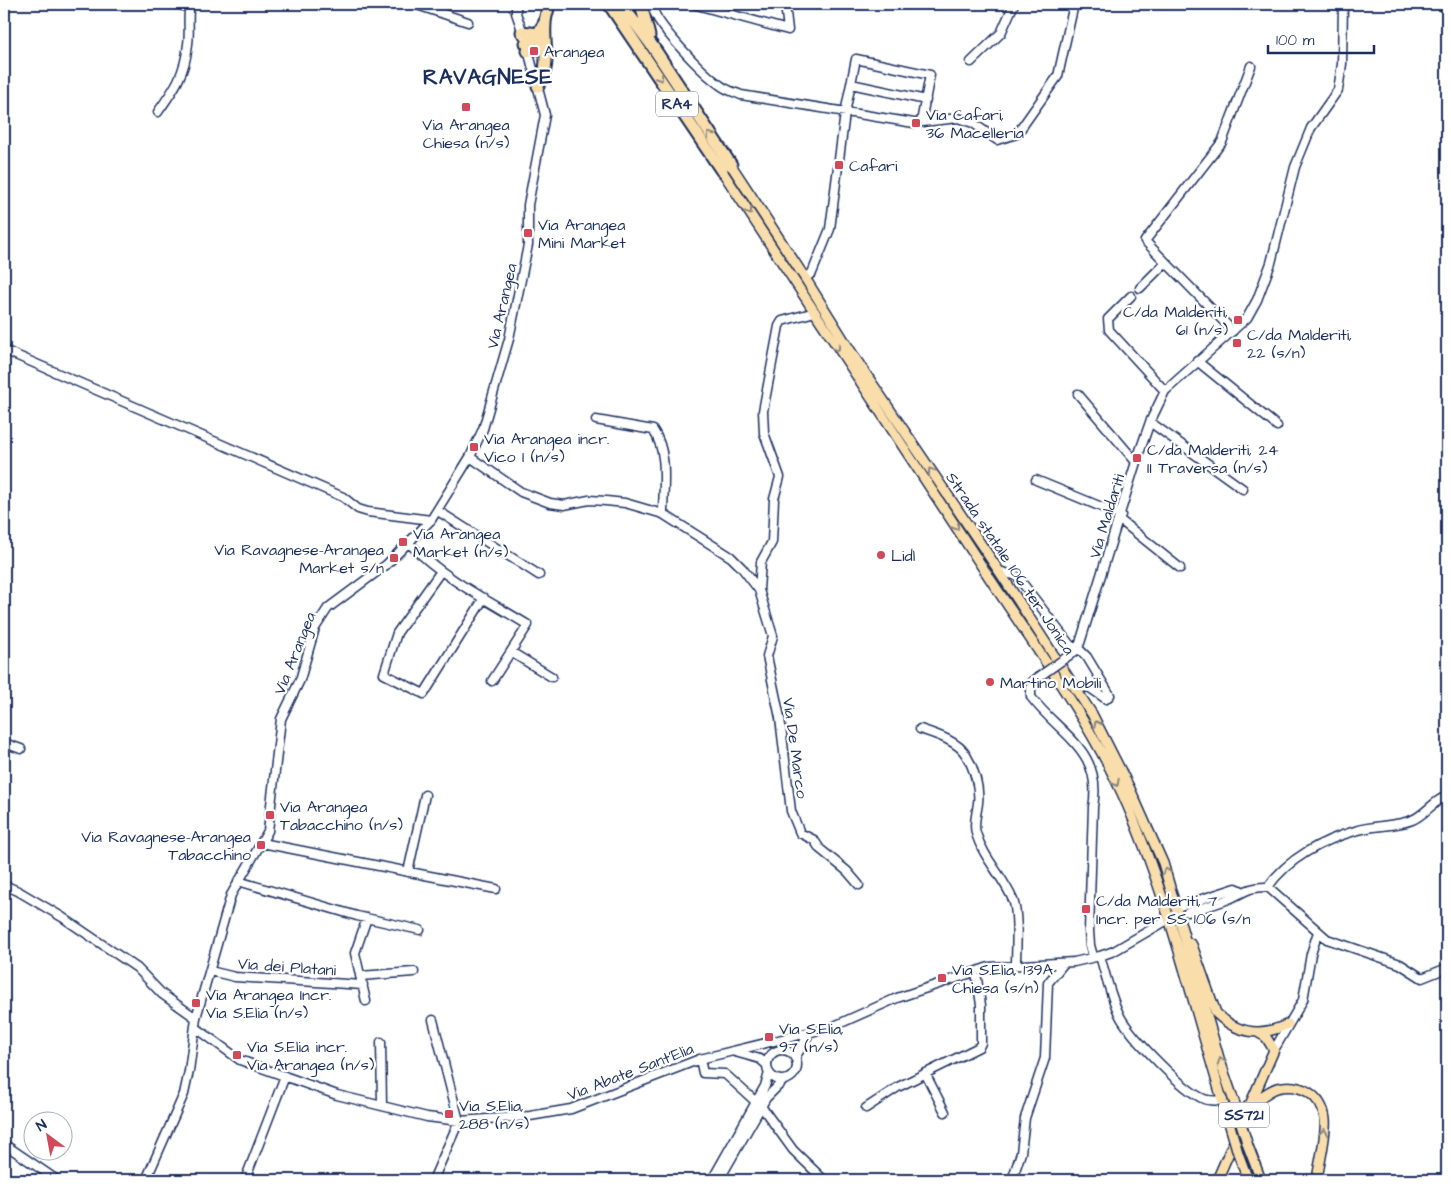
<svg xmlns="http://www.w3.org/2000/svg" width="1451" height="1184" viewBox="0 0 1451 1184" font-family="'Architects Daughter',sans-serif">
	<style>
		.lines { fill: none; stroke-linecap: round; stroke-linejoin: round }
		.minor-casing { stroke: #1b2f5e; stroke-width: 11 }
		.major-casing { stroke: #1b2f5e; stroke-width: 12 }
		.highway-casing { stroke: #1b2f5e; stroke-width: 15 }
		.minor { stroke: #fff; stroke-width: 8 }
		.major { stroke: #f9deab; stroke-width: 9 }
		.highway { stroke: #f9deab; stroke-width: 11 }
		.minor-bridge-casing { stroke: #1b2f5e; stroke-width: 11; stroke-linecap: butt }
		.major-bridge-casing { stroke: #1b2f5e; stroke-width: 12; stroke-linecap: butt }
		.minor-bridge { stroke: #fff; stroke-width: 8 }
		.major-bridge { stroke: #f9deab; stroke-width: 9 }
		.oneway { stroke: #8a8684 }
		.poi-dot { fill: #d1495b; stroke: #fff; stroke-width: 2 }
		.labels { text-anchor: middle; stroke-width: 4.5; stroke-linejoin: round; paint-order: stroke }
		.shield { fill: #fff; stroke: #5f6d8e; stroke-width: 1 }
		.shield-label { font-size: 15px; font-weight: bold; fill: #1b2f5e }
		.poi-label { font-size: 16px; fill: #1b2f5e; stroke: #fff; text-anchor: start }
		.street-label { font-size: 16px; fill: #1b2f5e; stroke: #fff }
		.district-label { font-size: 21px; font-weight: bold; letter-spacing: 1px; fill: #1b2f5e; stroke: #fff }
	</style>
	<rect width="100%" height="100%" fill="#fff"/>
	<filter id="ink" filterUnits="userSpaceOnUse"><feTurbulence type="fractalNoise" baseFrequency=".02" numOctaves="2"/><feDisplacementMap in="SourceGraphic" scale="10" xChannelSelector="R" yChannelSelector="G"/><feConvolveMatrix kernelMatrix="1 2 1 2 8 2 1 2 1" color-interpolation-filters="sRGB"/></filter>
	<g filter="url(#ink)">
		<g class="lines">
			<g class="minor-casing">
				<path id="minor" d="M178 4 189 8
					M414 4 468 22
					M516 4V13L524 36
					M652 4C652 22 704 74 720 85 726 90 734 92 741 95L914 123 958 118 973 123 997 140 1017 134 1058 76 1074 4
					M693 4 788 30 785 4
					M4 8 5 4
					M971 62 1001 33 1014 4
					M851 84 926 100
					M158 112C175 88 185 74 188 44 190 31 187 17 190 4
					M805 278 812 273 830 229 845 113 856 59 930 75 921 122
					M1140 288 1165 263
					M1131 296 1108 319 1109 330 1165 391
					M1233 331 1145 241 1222 142 1251 66
					M4 350 343 497 358 509 368 512 431 520
					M1197 361 1277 426
					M1078 394 1136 462
					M596 420 653 430C669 453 663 487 663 514
					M1150 422 1243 489
					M470 457 521 492 550 503 564 505 589 500 606 501 625 503 663 514 731 557 742 568 759 590 773 636 767 656 780 718 791 811 800 833 814 840 820 849 847 871 859 885
					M1036 480 1121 515
					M438 511 539 575
					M1120 520 1180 568
					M410 544C443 578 487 600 528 625L492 681
					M441 571 397 633 384 674 424 694 484 598
					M999 571 1017 576 1070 645 1081 651 1087 657 1110 695 1106 699 1090 688 1084 687 1077 691
					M759 590 761 562 772 542 774 499 780 477 764 433 763 411 779 326 782 321 815 312
					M511 652 552 677
					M1071 654 1077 650 1080 643 1136 462 1150 422 1165 391 1247 318 1257 300 1271 263 1295 167 1311 128 1338 90 1342 64 1343 4
					M1040 676 1031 682V697C1061 736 1103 750 1093 807L1089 931 1090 945 1093 956
					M920 729C935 734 958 741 966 755 974 768 980 788 978 803 977 813 973 823 976 833 983 858 1003 876 1013 900 1019 915 1016 947 1016 965
					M4 743 21 749
					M262 843 496 889
					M408 872 425 795
					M238 881 357 916 420 930
					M4 885 18 891 62 917 137 968 162 994 196 1018
					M1268 887 1327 939 1400 964 1422 978 1447 968
					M1268 887C1287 859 1323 840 1355 831 1373 825 1394 827 1412 820 1425 815 1434 800 1447 796
					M1177 907 1236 888 1242 891
					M1188 912C1202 908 1217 904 1231 898 1244 892 1252 886 1268 887
					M1100 956C1106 976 1111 999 1121 1018 1133 1038 1182 1090 1204 1099 1209 1101 1217 1100 1223 1101
					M210 971 235 977 363 985
					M360 976 414 972
					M366 1001 355 953 367 918
					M433 1020 459 1121 433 1180
					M195 1027 240 1060 337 1095 427 1117 459 1121 530 1116 571 1109 700 1059 832 1027 897 998 989 967 1074 962 1100 956 1114 951 1164 922
					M381 1042 382 1106
					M1274 1050 1303 1000 1311 954 1318 932
					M767 1065a15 15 0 1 1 30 0a15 15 0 1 1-30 0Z
					M735 1052 760 1059 767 1065
					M795 1058 809 1034
					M700 1059 703 1073 725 1074 756 1102
					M925 1073 945 1112
					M761 1106 793 1150 824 1180
					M866 1108 898 1087 979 1047 981 1043V1005L976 972
					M4 1144 57 1180
					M146 1180 184 1094 189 1071 196 1018 231 895 268 831 281 719 300 680 315 628 328 608 386 565 431 520 470 457 483 429 509 339 528 245V205L545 115 527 46
					M245 1180 285 1076
					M712 1180 765 1086 769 1073
					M719 1180 766 1098 784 1080
					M1012 1180 1021 1153 1025 1118 1045 1058 1048 983 1064 963"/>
			</g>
			<g class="major-casing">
				<path id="major" d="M731 165 805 278 855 358 999 571 1092 714 1130 789 1163 863 1219 1058 1236 1107
					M722 171C809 303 896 436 983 568 1031 642 1085 713 1122 793 1168 894 1193 1006 1226 1112
					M1189 943 1192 945 1216 1013C1237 1034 1262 1037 1288 1024
					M1248 1106C1257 1101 1267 1091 1277 1088 1300 1082 1322 1095 1325 1119 1327 1135 1319 1163 1317 1180
					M1248 1146 1261 1180
					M1238 1153 1248 1180
					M1217 1180 1274 1050 1266 1037 1259 1033"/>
			</g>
			<g class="highway-casing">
				<path id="highway" d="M609 4 722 171
					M621 4 653 47 731 165
					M641 4 649 36
					M522 32 538 34
					M526 43 538 34 545 22
					M528 51 537 48 545 41
					M538 86C552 64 543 48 545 24 545 17 548 10 549 4"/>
			</g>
			<use href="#minor" class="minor"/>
			<use href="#major" class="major"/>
			<use href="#highway" class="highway"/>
			<g class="minor-bridge-casing">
				<path id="minor-bridge" d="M1040 676 1071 654"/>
			</g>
			<g class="major-bridge-casing">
				<path id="major-bridge" d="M1236 1107 1248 1146
					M1226 1112 1238 1153"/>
			</g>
			<use href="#minor-bridge" class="minor-bridge"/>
			<use href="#major-bridge" class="major-bridge"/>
		</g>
		<defs><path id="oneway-chevron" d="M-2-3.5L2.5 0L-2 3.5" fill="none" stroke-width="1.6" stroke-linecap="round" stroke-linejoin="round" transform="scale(1.25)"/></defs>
		<g class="oneway">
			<use href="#oneway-chevron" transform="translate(660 78) rotate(57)"/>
			<use href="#oneway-chevron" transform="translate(710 135) rotate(-124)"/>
			<use href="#oneway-chevron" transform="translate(749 211) rotate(57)"/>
			<use href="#oneway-chevron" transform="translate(837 348) rotate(58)"/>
			<use href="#oneway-chevron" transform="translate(931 471) rotate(-124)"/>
			<use href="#oneway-chevron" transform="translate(956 527) rotate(57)"/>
			<use href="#oneway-chevron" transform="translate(1097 724) rotate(-117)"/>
			<use href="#oneway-chevron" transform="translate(1116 783) rotate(63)"/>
			<use href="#oneway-chevron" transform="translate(1166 871) rotate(-107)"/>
			<use href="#oneway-chevron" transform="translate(1221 1061) rotate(-108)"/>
			<use href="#oneway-chevron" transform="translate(1324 1132) rotate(-81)"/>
		</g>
	</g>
	<g class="poi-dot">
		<rect x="529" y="46" width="10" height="10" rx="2.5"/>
		<rect x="461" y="102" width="10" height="10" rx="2.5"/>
		<rect x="911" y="118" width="10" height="10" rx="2.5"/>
		<rect x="834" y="160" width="10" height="10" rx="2.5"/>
		<rect x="523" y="228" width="10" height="10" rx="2.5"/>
		<rect x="1233" y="315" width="10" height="10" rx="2.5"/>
		<rect x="1232" y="338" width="10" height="10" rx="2.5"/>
		<rect x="469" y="442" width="10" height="10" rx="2.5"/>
		<rect x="1132" y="453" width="10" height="10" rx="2.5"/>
		<rect x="398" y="537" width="10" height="10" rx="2.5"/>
		<circle cx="881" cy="555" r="5"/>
		<rect x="389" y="553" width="10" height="10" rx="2.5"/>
		<circle cx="990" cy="682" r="5"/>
		<rect x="265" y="810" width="10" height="10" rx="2.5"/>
		<rect x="256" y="840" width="10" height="10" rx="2.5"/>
		<rect x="1081" y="904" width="10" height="10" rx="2.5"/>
		<rect x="937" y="973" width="10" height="10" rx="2.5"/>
		<rect x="191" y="998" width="10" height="10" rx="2.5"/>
		<rect x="764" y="1032" width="10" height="10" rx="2.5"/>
		<rect x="232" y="1050" width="10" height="10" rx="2.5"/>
		<rect x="444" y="1109" width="10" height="10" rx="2.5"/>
	</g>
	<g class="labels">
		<g class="shield">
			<rect x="656" y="91.5" width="42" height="25" rx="4"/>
			<rect x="1219" y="1102.5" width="50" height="25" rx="4"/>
		</g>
		<g class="shield-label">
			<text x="677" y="109">RA4</text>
			<text x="1244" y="1120">SS721</text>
		</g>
		<g class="poi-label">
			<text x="544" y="57">Arangea</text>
			<text x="926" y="120">Via Cafari,<tspan x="926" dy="18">36 Macelleria</tspan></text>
			<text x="466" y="130" text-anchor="middle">Via Arangea<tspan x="466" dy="18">Chiesa (n/s)</tspan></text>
			<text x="849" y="171">Cafari</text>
			<text x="538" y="230">Via Arangea<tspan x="538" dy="18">Mini Market</tspan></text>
			<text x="1228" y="317" text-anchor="end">C/da Malderiti,<tspan x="1228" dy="18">61 (n/s)</tspan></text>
			<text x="1247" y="340">C/da Malderiti,<tspan x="1247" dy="18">22 (s/n)</tspan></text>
			<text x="484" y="444">Via Arangea incr.<tspan x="484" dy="18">Vico I (n/s)</tspan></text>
			<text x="1147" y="455">C/da Malderiti, 24<tspan x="1147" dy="18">II Traversa (n/s)</tspan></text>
			<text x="413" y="539">Via Arangea<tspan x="413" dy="18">Market (n/s)</tspan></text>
			<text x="384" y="555" text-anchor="end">Via Ravagnese-Arangea<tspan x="384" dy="18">Market s/n</tspan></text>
			<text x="891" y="561">Lidl</text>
			<text x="1000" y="688">Martino Mobili</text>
			<text x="280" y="812">Via Arangea<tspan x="280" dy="18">Tabacchino (n/s)</tspan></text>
			<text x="251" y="842" text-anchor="end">Via Ravagnese-Arangea<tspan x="251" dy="18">Tabacchino</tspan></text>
			<text x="1096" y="906">C/da Malderiti, 7<tspan x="1096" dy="18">Incr. per SS 106 (s/n</tspan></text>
			<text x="952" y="975">Via S.Elia, 139A<tspan x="952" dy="18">Chiesa (s/n)</tspan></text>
			<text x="206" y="1000">Via Arangea Incr.<tspan x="206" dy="18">Via S.Elia (n/s)</tspan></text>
			<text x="779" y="1034">Via S.Elia,<tspan x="779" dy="18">97 (n/s)</tspan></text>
			<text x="247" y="1052">Via S.Elia incr.<tspan x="247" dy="18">Via Arangea (n/s)</tspan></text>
			<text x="459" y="1111">Via S.Elia,<tspan x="459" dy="18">288 (n/s)</tspan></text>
		</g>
		<g class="street-label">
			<text transform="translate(501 306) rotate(-77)" y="6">Via Arangea</text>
			<text transform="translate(1106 516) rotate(-73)" y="6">Via Maldariti</text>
			<text transform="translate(1011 563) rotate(56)" y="6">Strada statale 106 ter Jonica</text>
			<text transform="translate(294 653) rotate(-68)" y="6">Via Arangea</text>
			<text transform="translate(796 748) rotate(82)" y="6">Via De Marco</text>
			<text transform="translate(287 966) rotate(4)" y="6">Via dei Platani</text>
			<text transform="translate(630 1071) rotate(-21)" y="6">Via Abate Sant'Elia</text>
		</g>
		<g class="district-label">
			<text x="488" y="84">RAVAGNESE</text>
		</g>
	</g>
	<rect width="1451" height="1184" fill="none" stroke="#fff" stroke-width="20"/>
	<rect x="10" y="10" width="1431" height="1164" fill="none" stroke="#1b2f5e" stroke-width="2" filter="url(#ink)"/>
	<g transform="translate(48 1136) rotate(328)"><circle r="24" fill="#ffffff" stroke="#a4acbf"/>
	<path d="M0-4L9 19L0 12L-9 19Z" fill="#d1495b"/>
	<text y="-8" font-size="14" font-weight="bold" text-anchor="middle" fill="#1b2f5e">N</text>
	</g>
	<path d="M1268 45v8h106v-8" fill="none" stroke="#1b2f5e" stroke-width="2.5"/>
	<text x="1276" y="45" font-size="15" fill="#1b2f5e" stroke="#ffffff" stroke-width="4" paint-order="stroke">100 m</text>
</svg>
